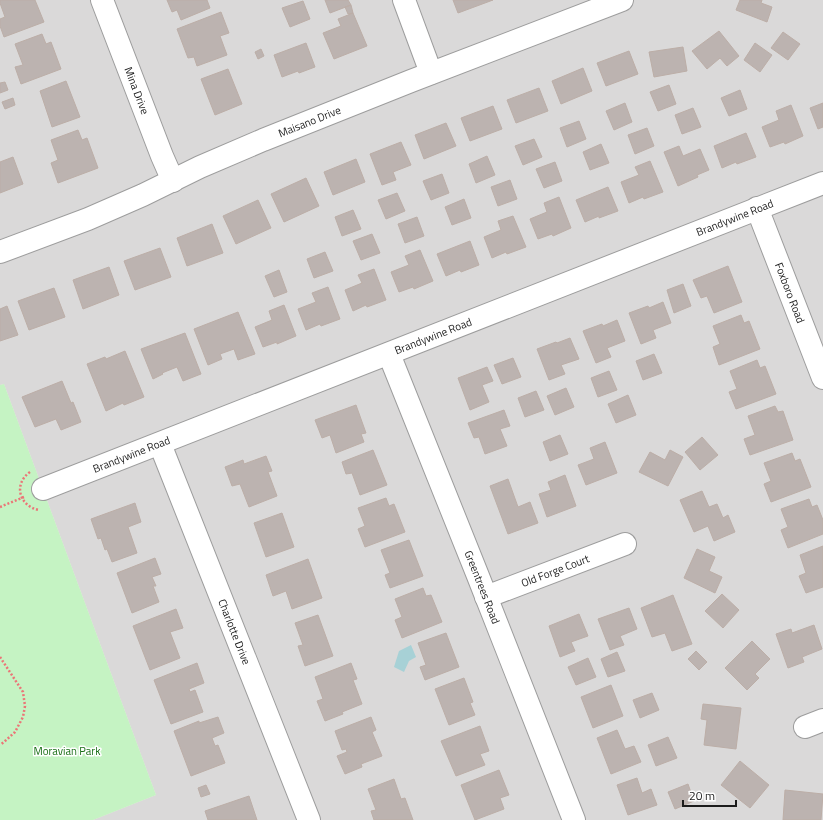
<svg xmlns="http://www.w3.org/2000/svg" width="823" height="820" viewBox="0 0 823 820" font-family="'Titillium Web',sans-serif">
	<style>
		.residential { fill: #dad9d9 }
		.park { fill: #c5f3c3 }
		.water { fill: #a7d1d6 }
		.building { fill: #bcb3b0; stroke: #bcaea7 }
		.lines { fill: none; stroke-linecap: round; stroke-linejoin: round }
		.minor-casing { stroke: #9d9d9d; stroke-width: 24 }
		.path { stroke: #eb7577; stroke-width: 2.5; stroke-dasharray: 2 2; stroke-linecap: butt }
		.minor { stroke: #fff; stroke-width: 22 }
		.labels { text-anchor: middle; stroke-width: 3; stroke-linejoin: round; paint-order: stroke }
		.street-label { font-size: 11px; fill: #1c1c1c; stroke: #fff }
		.park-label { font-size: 11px; fill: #196e16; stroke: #fff }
	</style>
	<rect width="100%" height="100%" fill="#ece8e3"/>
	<path class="residential" d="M0 0H823V820H93L156 795 4 384 0 385Z"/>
	<path class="park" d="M4 384 156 795 93 820H0V385Z"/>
	<path class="water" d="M411 645 416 657 409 661 404 672 394 667 399 651Z"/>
	<path class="building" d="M0 0H35L44 22 4 37 0 26V19L5 17 0 3Z
		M167 0H207L210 8 181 20 177 10 172 12Z
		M325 0H348L351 5 330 13Z
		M453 0H493L458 13Z
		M740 0H762L761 3 772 7 767 22 736 10Z
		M303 1 310 19 290 27 282 8Z
		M351 5 353 13 348 14 345 7Z
		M221 12 229 33 220 36 227 55 197 66 194 57 188 58 177 29Z
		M353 13 367 46 334 59 323 33 341 26 338 19Z
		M719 31 739 56 727 66 720 58 707 69 692 51Z
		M783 32 800 44 788 60 771 48Z
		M42 34 46 44 51 42 61 69 21 84 15 67 23 65 15 44Z
		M306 43 315 67 299 73 298 71 282 77 274 55Z
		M755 43 772 55 760 72 744 60Z
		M683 47 687 71 654 77 649 52Z
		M261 49 264 56 258 59 255 52Z
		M629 51 638 74 606 86 597 63Z
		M583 68 592 91 561 104 552 81Z
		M228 69 242 104 215 115 201 79Z
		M66 81 80 117 52 127 40 91Z
		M5 82 8 90 0 93V83Z
		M669 85 676 104 658 111 650 92Z
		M539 88 548 111 516 123 507 100Z
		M740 90 747 109 729 116 721 98Z
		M13 98 15 105 5 109 2 102Z
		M625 103 632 122 614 130 606 111Z
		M823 103V127L818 129 810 108Z
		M791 105 803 136 785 144 784 142 770 147 762 127 779 120 776 111Z
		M493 106 502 129 470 141 461 118Z
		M693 108 701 127 682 134 675 115Z
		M579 121 586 139 567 147 560 128Z
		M446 123 456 146 424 159 415 135Z
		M647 128 654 146 635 154 628 135Z
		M78 130 82 140 87 138 98 168 58 183 51 163 58 160 51 140Z
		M746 133 756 157 737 164 736 162 722 168 714 146Z
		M534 139 542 157 523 165 515 146Z
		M401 142 411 165 393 172 396 180 382 185 370 154Z
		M601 144 609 163 590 170 583 152Z
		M679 146 683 156 700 149 709 170 697 175 698 177 678 186 664 152Z
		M487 156 495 175 476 183 469 164Z
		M13 157 23 184 0 193V162Z
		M356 159 365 182 333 195 324 172Z
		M650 161 663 192 644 199 643 197 629 203 621 182 639 175 635 167Z
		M555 162 562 181 544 188 536 169Z
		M442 174 449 193 431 200 423 181Z
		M306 178 319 206 284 222 271 194Z
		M510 180 517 199 498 206 491 187Z
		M608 187 618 211 599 218V216L585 222 576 200Z
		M397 193 405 211 386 219 378 200Z
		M559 197 571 228 553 236 552 234 538 239 530 219 547 212 544 203Z
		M464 199 471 218 452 225 445 207Z
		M258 200 271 228 236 244 223 216Z
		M353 210 361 229 342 236 335 217Z
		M513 216 526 247 507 254 506 252 492 258 484 237 501 230 498 221Z
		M417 217 424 236 405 243 398 224Z
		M212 224 223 253 187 266 177 238Z
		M372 234 380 253 361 260 353 241Z
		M470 241 479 265 461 272 460 270 446 276 437 254Z
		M160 248 171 277 135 290 124 261Z
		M420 250 433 281 414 289 413 287 399 292 391 272 409 265 405 256Z
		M325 252 333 271 314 278 307 259Z
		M728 266 742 302 714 313 707 296 701 298 693 280Z
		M109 267 119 295 83 309 73 280Z
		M374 269 386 300 367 307 366 305 353 311 345 290 362 283 358 275Z
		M279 270 287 292 274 297 265 276Z
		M683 284 691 306 674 313 667 290Z
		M328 287 340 319 321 326 320 324 306 330 298 309 316 302 312 293Z
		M54 288 65 317 29 330 18 301Z
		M663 302 671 323 653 330 656 338 641 344 629 313 648 306 649 308Z
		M284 305 296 336 277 344V342L263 347 255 327 272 320 269 311Z
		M7 306 18 335 0 341V309Z
		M238 312 255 354 238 360 234 349 220 354 222 359 208 365 194 329Z
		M741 315 744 323 749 321 760 349 719 365 713 347 720 344 713 326Z
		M617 320 625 341 607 348 611 357 596 363 583 331 602 324 603 326Z
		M185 333 201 374 183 381 177 367 162 373 163 374 153 379 141 349Z
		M570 338 579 359 561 365 565 374 549 380 537 349 556 342 557 343Z
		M125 351 144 397 124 405 123 403 106 411 87 364 105 357 106 359Z
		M654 354 662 373 643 380 636 361Z
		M513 358 521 377 502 384 494 365Z
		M757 360 760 368 765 366 776 394 736 409 729 392 737 389 730 371Z
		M487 367 493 381 482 385 489 402 470 410 458 378Z
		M609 371 617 390 598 397 591 378Z
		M62 381 71 403 73 402 81 422 61 430 56 419 35 427 22 397Z
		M566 388 574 407 555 415 547 396Z
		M536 391 544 410 525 417 518 398Z
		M628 395 636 415 616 423 608 404Z
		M356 405 366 433 361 434 364 442 336 453 330 435 322 438 315 420Z
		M775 406 778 412 783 411 793 440 750 455 744 439 755 435 748 416Z
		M504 410 510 426 500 429 507 446 485 454 479 437 474 438 468 423Z
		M560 435 568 454 550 461 543 442Z
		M702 437 718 455 700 470 685 452Z
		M605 442 617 473 586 485 578 465 594 459 590 448Z
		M373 450 387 485 360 495 352 473 346 474 342 462Z
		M670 450 683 457 668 486 639 472 650 452 665 460Z
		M792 453 795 461 800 459 811 487 771 502 764 484 771 481 764 463Z
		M266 456 272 471 268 472 277 496 249 507 240 484 232 486 225 467 243 460 244 464Z
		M565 475 576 506 547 517 539 494 551 490 548 482Z
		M508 479 518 507 530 502 538 523 508 534 490 486Z
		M702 491 709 507 717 504 723 518 728 515 735 532 714 541 708 526 694 532 680 500Z
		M386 498 389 506 394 504 405 532 365 547 358 529 365 526 358 508Z
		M809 499 812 507 817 505 823 520V534L788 548 781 530 788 527 781 509Z
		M135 503 141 522 128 527 137 553 112 562 107 549 105 550 101 538 98 539 91 519Z
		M282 513 294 547 266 557 254 523Z
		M409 540 423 576 390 588 385 575 390 573 381 550Z
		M823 546V587L806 593 799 576 806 573 800 555Z
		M697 549 715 557 709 571 722 577 715 593 684 578Z
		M155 558 161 574 152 577 156 586H153L159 602 132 613 117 573Z
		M308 559 322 598 292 609 286 591 273 596 266 575Z
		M423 588 426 596 431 595 442 622 402 638 395 620 402 617 395 599Z
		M722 594 739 610 723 628 705 611Z
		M673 595 692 644 672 651 665 633 652 637 641 608Z
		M629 608 637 629 620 636 624 645 610 650 598 619Z
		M176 609 183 628 170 632 180 658 150 670 133 626Z
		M579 614 588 636 571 642 575 651 560 657 549 626Z
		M318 615 333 656 305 666 298 646 303 645 295 623Z
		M814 625 822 649 802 657 804 662 788 668 776 634 791 629 792 633Z
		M446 633 459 667 425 680 420 667 426 665 418 643Z
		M752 641 770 659 755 674 759 678 747 690 725 668Z
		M696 651 707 662 699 670 688 659Z
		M617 652 625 671 608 677 601 659Z
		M588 658 596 677 576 685 568 667Z
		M197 663 204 683 189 689 190 692 195 690 203 712 171 724 154 680Z
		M351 663 357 679 353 680 362 704 342 712 343 714 325 721 317 701 323 699 315 677Z
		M464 678 473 702 470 703 475 715 449 725 435 689Z
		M611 685 623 716 593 728 581 697Z
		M652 693 659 710 640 718 633 700Z
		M703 704 741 708 736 749 704 745 707 720 701 719Z
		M218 717 224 733 212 738 215 746 218 745 225 763 191 776 174 731 199 721V723Z
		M371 717 376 730 372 732 382 756 361 764 362 767 345 774 337 756 347 752 346 749 342 750 335 731Z
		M480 726 489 751 480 754 485 765 456 776 441 741Z
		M617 730 625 749 634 746 641 762 611 774 597 738Z
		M668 737 677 758 656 766 648 745Z
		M740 761 769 785 750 808 721 785Z
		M499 770 509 795 500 798 504 809 475 820 461 785Z
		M637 778 642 793 651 789 657 805 628 815 617 785Z
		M394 779 401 799 405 798 413 820H374L371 811 376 810 368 789Z
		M688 784 694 801 675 809 668 792Z
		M206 785 210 794 201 797 198 788Z
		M785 790 823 794 821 820H783Z
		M249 796 257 820H208L205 811Z"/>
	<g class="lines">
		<g class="minor-casing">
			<g id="minor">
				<path id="s1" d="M102 0 162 156 173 181"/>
				<path d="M404 0 431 73"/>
				<path id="s2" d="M757 208 823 378"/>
				<path id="s3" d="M0 252 88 219 143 195 200 167 263 140 411 81 622 0"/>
				<path id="s4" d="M389 354 478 576 574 820"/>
				<path id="s5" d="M160 444 309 820"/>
				<path id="s6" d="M43 489 823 183"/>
				<path id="s7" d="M486 597 625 544"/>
				<path d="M805 727 823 720"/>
			</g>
		</g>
		<path class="path" d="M30 472C13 484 19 506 39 510
			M0 507 24 497
			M0 657 23 692 25 706 23 717 15 732 4 742 0 745"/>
		<use href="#minor" class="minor"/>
	</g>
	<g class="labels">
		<g class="street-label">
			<text dy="4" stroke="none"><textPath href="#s1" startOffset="97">Mina Drive</textPath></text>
			<text dy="4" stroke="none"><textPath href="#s3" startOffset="336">Maisano Drive</textPath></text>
			<text dy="4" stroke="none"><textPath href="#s6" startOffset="743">Brandywine Road</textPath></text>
			<text dy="4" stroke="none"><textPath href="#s2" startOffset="91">Foxboro Road</textPath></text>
			<text dy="4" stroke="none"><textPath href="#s6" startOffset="419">Brandywine Road</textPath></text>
			<text dy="4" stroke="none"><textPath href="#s6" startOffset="95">Brandywine Road</textPath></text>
			<text dy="4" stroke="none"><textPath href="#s7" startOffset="74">Old Forge Court</textPath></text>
			<text dy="4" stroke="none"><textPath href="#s4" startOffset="251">Greentrees Road</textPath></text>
			<text dy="4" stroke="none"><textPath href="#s5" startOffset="202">Charlotte Drive</textPath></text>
		</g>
		<g class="park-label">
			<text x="67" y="755">Moravian Park</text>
		</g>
	</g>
	<path d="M683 800v6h53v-6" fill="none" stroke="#1c1c1c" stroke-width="2"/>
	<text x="689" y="800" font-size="12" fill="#1c1c1c" stroke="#ffffff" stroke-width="3" paint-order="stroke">20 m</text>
</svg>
